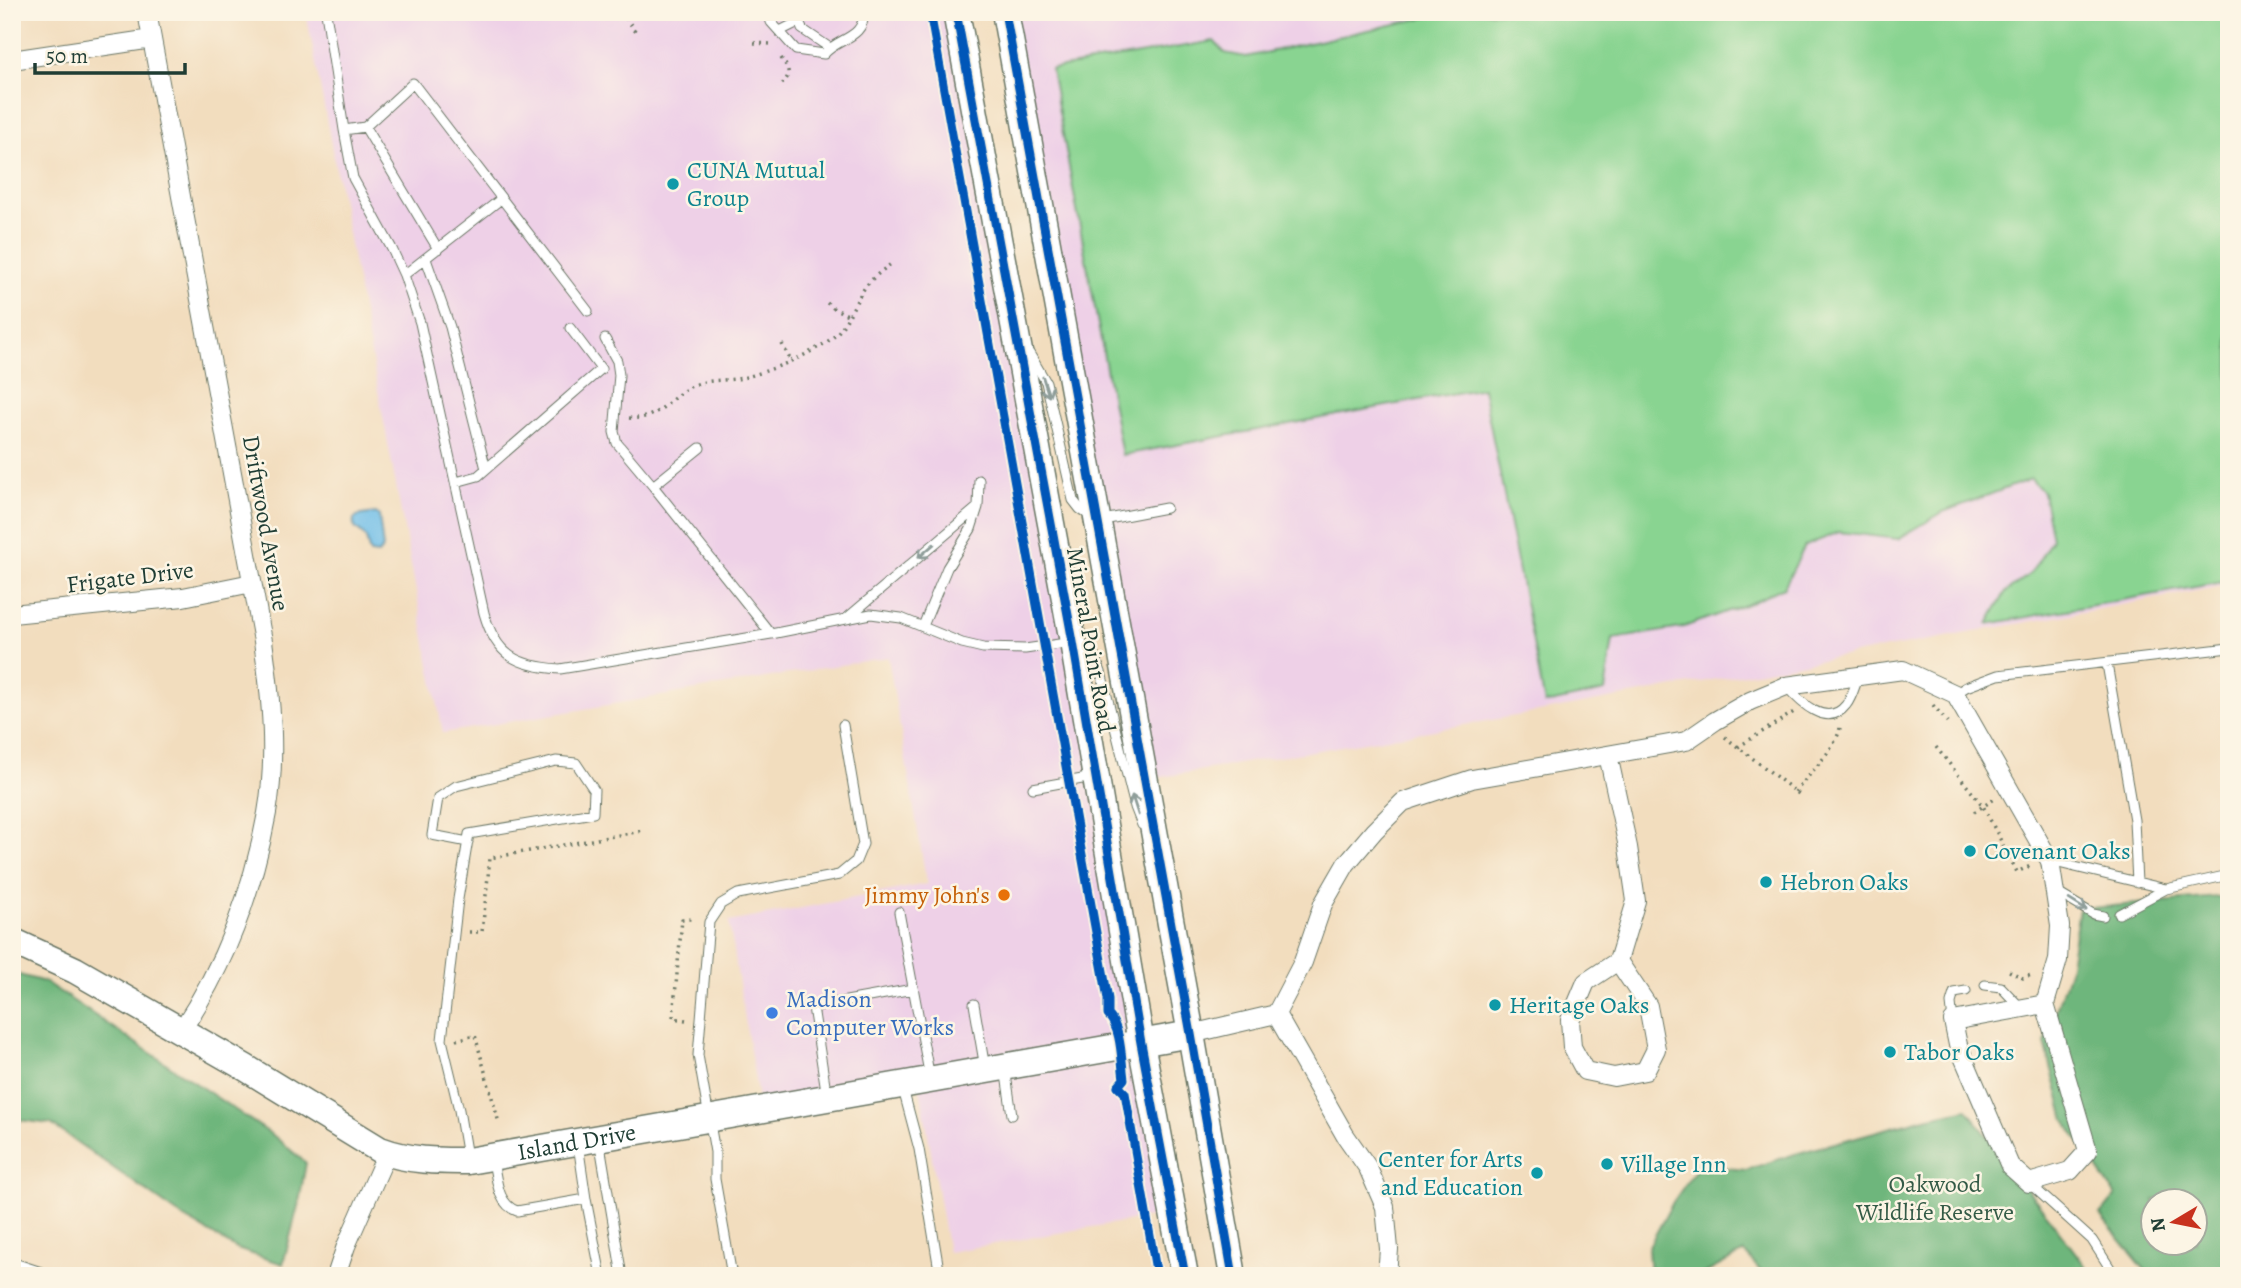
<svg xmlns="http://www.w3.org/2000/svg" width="2241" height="1288" viewBox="0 0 2241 1288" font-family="Alegreya,serif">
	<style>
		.built { fill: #eed0e7 }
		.green { fill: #89d491; stroke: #548862; stroke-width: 2 }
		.forest { fill: #6eb67b; stroke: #467a58; stroke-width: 2; fill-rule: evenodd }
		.water { fill: #6ebee9; stroke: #467e8e; stroke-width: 2 }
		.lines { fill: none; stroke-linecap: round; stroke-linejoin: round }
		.lane-casing { stroke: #697564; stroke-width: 11 }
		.street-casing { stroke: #697564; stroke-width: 20 }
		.secondary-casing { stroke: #697564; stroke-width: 29 }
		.path { stroke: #697564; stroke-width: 3.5; stroke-dasharray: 2 5; stroke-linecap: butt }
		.lane { stroke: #fff; stroke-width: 9 }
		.street { stroke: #fff; stroke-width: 18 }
		.secondary { stroke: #fff; stroke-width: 26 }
		.cycleway-casing { stroke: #fcf5e5; stroke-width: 13 }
		.cycleway { stroke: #0057b8; stroke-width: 9 }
		.oneway { stroke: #8f9e9a }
		.culture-dot { fill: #0f9aa8; stroke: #fcf5e5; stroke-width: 2.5 }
		.food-dot { fill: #e8710a; stroke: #fcf5e5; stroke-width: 2.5 }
		.shop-dot { fill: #3f7fe0; stroke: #fcf5e5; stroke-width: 2.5 }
		.labels { text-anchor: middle; stroke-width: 5; stroke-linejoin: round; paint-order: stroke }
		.culture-label { font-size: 24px; fill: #0d838f; stroke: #fcf5e5; text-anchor: start }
		.street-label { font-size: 24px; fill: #1f3d34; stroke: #fcf5e5 }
		.food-label { font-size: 24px; fill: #c56008; stroke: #fcf5e5; text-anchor: end }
		.shop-label { font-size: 24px; fill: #366cbe; stroke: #fcf5e5; text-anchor: start }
		.park-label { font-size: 24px; fill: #345b47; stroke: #fcf5e5 }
	</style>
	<rect width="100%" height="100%" fill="#fcf5e5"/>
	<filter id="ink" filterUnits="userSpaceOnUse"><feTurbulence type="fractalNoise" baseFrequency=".0143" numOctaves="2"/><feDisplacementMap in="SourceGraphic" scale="14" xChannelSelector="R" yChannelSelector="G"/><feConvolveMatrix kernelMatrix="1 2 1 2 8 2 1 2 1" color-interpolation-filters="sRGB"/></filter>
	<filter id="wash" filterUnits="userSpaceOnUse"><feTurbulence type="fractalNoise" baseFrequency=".00686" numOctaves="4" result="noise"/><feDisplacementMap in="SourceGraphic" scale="28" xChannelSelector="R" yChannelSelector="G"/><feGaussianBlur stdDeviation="1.57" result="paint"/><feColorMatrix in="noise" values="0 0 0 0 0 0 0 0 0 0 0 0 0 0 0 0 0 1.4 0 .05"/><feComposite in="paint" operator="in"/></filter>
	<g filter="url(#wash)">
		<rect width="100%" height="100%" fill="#f2ddbe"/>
		<path class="built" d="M306 12H956L1173 1213 948 1252 919 1082 760 1110 729 922 927 884 888 657 443 733Z
			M1005 12H2229V585L1538 712 1145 780Z"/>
		<path class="green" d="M1450 12H2229V581L1988 624 2005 593 2031 573 2052 539 2043 492 2031 479 1943 512 1898 539 1839 532 1805 546 1784 587 1753 602 1681 628 1613 639 1605 691 1545 704 1483 388 1122 455 1051 69 1214 41 1225 53 1246 57Z"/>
		<path class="forest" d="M2229 896V1276H2150L2100 1215 2116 1196 2065 1120 2045 1043 2069 971 2079 909ZM2154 1200H2196V1242H2154Z
			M12 973 45 982 274 1136 306 1163 299 1202 283 1264 237 1249 183 1217 51 1124 12 1119Z
			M1967 1109 2093 1276H1765L1744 1252 1700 1276H1650L1648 1248 1673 1202 1699 1165 1746 1170 1795 1154 1921 1119Z"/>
		<path class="water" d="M376 513 379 516 383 548 378 554 370 553C367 547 368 541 365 537 360 529 352 531 354 519L361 515Z"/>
	</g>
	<g filter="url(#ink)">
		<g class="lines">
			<g class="lane-casing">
				<path id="lane" d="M326 12 344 130 353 178 392 249 404 275 420 323 484 613C496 656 517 666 560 669L771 634 871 614 901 618 962 643 983 648 1025 649 1073 642 1093 653 1101 672 1135 807 1142 825
					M768 12 771 22 796 50 824 54C839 37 864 39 864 12
					M795 12 802 29 830 48
					M780 31 798 22
					M365 127 438 249
					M344 130 365 127 413 83 588 311
					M426 259 450 327 486 469
					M404 275 501 199
					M605 339 617 361 619 375 614 432 617 443 653 486
					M1029 353 1046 382 1073 500 1080 509 1098 521 1166 508
					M700 448 653 486 771 634
					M456 482 478 476 601 369 570 328
					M846 619 978 507
					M923 626 947 568 971 529 978 507 979 480
					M2107 664 2134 820 2137 883
					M1787 687C1800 702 1827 729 1846 705 1852 698 1855 685 1859 675
					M1955 694 1966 687 1998 675 2229 648
					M1033 788 1093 777
					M2050 861 2166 889 2229 875
					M2056 892 2093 914 2103 916
					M899 912 930 1078
					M2119 914 2166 889
					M1985 985 2001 987 2021 1008
					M974 1004 985 1068
					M1953 1021 1951 1003 1954 993 1966 991
					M1005 1068 1012 1115
					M903 1089 919 1149 940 1276
					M827 1097 813 1007 913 989
					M599 1139 622 1276
					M467 1157 459 1110 442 1040 458 899 469 834 593 813 594 790 576 763 556 761 456 786 438 798 432 835 468 842
					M493 1161C497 1179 497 1204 517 1211L586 1199 578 1144
					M2029 1183 2092 1240 2115 1276
					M586 1199 601 1276
					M732 1276 715 1179V1152L698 1055 709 922 721 904 738 894 839 875 856 861 863 844 843 725"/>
			</g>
			<g class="street-casing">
				<path id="street" d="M147 12 263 641C271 697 277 757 267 813 253 890 225 965 181 1031
					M12 60 152 39
					M12 614 183 597 252 583
					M1608 755 1628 847 1636 901 1618 961
					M1618 961 1648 1006 1656 1049 1645 1071 1614 1077 1585 1071 1572 1047 1570 1020 1586 982Z
					M2045 1004 2088 1151 2070 1171 2029 1183 2010 1166 1958 1045 1953 1021Z
					M1276 1014 1345 1135 1368 1168 1385 1207 1389 1249 1387 1276
					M1191 1034 1276 1014 1303 962 1323 904 1346 864 1374 831 1403 802 1472 779 1686 741 1715 721 1750 701 1786 686 1903 670 1955 694 2050 861 2060 926 2058 960 2045 1004
					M12 1267 39 1276
					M336 1276 346 1246 387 1153"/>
			</g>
			<g class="secondary-casing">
				<g id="secondary">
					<path d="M956 12 1073 642 1141 1043 1185 1276"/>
					<path d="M1005 12 1191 1034 1233 1276"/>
					<path id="s1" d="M12 941 75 970 246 1068 380 1150C409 1161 437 1161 468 1161L1191 1034"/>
				</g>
			</g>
			<path class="path" d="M622 12 638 35
				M754 43 771 44
				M781 58C789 69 792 75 781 85
				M827 303 833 308 850 316
				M782 344 791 361
				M629 418C660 421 669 396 694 385 710 379 727 381 742 378 768 372 810 355 831 339 849 324 853 302 867 285 873 277 883 270 891 264
				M1933 705 1948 723
				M1725 737 1800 795
				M1738 747 1794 712
				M1936 747 1983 806 2017 872 2028 867 2031 869
				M1795 792C1807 777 1841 743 1840 725
				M1974 812 1996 798
				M469 932H482L490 858 642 831
				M2009 971 2023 978 2034 974
				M686 1020 673 1018 682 919H695
				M456 1040 475 1035 499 1123"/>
			<use href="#lane" class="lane"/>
			<use href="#street" class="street"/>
			<use href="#secondary" class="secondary"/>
			<g class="cycleway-casing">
				<path id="cycleway" d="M930 12 1108 999V1015C1122 1029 1121 1059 1124 1079L1118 1086 1125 1093 1157 1276
					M956 12 1073 642 1141 1043 1185 1276
					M1005 12 1191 1034 1233 1276"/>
			</g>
			<use href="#cycleway" class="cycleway"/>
		</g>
		<defs><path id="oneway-shaft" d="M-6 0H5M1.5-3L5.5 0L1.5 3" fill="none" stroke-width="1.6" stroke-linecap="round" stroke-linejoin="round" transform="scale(1.75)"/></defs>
		<g class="oneway">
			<use href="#oneway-shaft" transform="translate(1046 387) rotate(72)"/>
			<use href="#oneway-shaft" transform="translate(926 551) rotate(139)"/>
			<use href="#oneway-shaft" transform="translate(1135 805) rotate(-108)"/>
			<use href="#oneway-shaft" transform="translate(2078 905) rotate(32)"/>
		</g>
	</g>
	<g class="culture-dot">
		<circle cx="673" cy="184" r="7"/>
		<circle cx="1970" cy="851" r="7"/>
		<circle cx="1766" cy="882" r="7"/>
		<circle cx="1495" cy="1005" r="7"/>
		<circle cx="1890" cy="1052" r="7"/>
		<circle cx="1607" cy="1164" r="7"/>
		<circle cx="1537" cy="1173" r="7"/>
	</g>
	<circle class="food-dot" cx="1004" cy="895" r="7"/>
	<circle class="shop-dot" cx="772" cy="1013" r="7"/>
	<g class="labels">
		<g class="culture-label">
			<text x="687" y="178">CUNA Mutual<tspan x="687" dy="28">Group</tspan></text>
			<text x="1984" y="859">Covenant Oaks</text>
			<text x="1780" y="890">Hebron Oaks</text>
			<text x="1509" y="1013">Heritage Oaks</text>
			<text x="1904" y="1060">Tabor Oaks</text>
			<text x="1523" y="1167" text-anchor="end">Center for Arts<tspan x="1523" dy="28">and Education</tspan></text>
			<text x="1621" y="1172">Village Inn</text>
		</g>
		<g class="street-label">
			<text transform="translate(266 523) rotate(80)" y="8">Driftwood Avenue</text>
			<text transform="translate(130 577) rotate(-7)" y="8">Frigate Drive</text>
			<text transform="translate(1091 640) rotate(80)" y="8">Mineral Point Road</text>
			<text dy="8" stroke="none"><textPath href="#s1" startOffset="623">Island Drive</textPath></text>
		</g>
		<g class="food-label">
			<text x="990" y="903">Jimmy John's</text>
		</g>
		<g class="shop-label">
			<text x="786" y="1007">Madison<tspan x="786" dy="28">Computer Works</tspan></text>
		</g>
		<g class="park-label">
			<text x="1935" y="1192">Oakwood<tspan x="1935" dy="28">Wildlife Reserve</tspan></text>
		</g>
	</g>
	<rect width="2241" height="1288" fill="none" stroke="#fcf5e5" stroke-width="42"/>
	<g transform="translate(2174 1222) rotate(260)"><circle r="33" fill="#fcf5e5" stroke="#a4ab9e" stroke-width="2"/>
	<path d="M0-5L12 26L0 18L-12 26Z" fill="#c8321e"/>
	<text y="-10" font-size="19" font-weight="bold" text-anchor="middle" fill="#1f3d34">N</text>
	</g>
	<path d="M35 63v10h150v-10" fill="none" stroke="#1f3d34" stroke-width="3.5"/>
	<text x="46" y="63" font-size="21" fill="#1f3d34" stroke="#fcf5e5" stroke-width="5" paint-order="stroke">50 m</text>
</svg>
